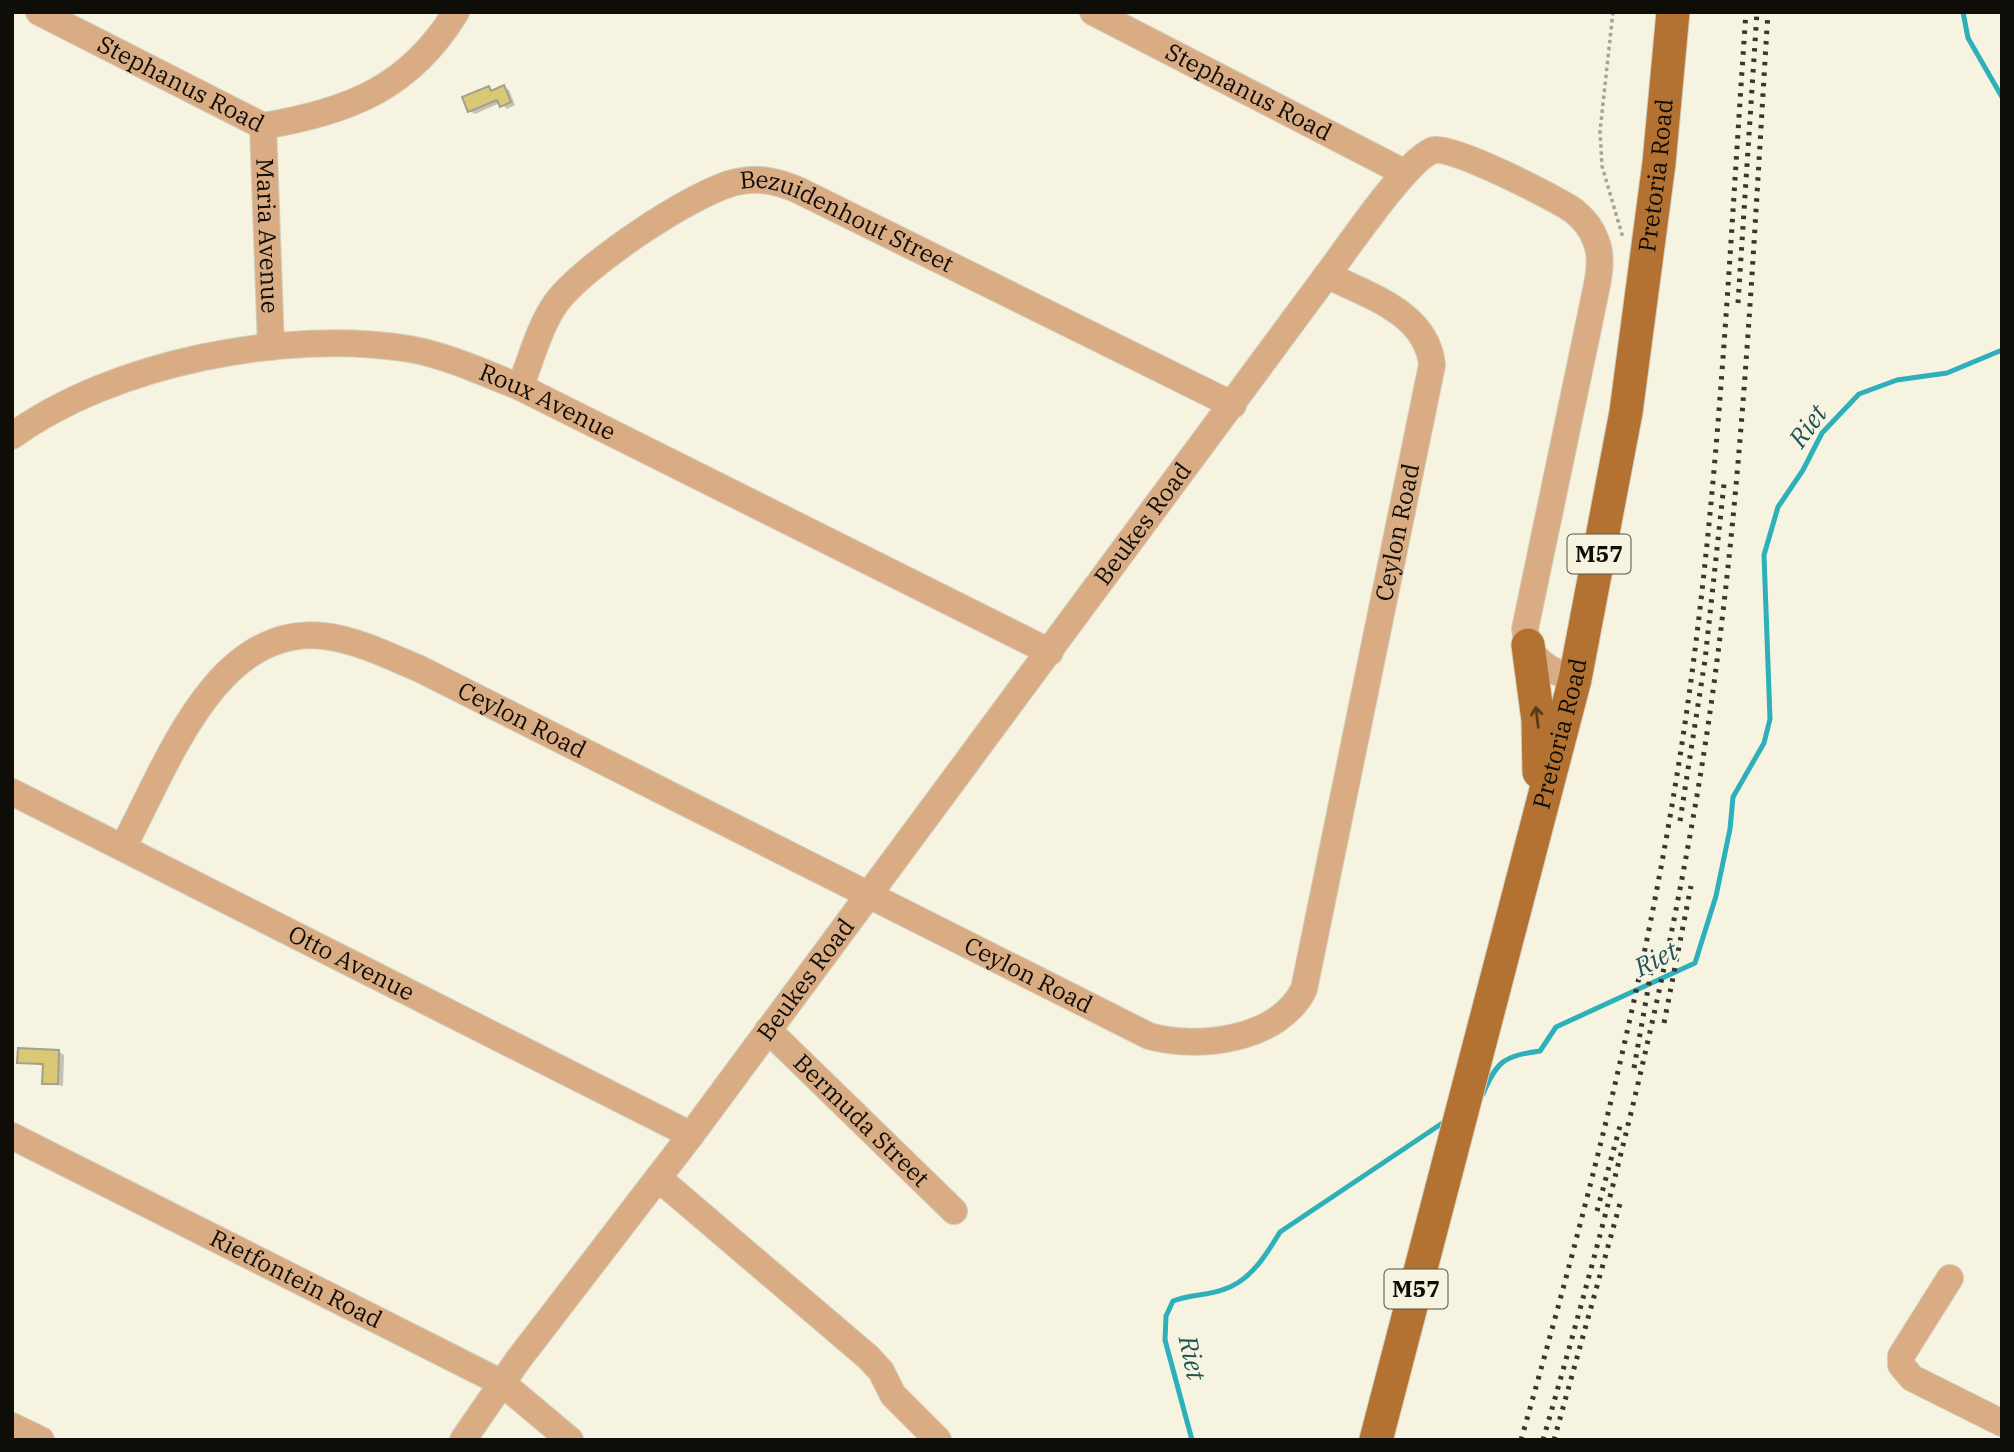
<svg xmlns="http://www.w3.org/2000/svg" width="2014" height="1452" viewBox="0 0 2014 1452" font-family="'IBM Plex Serif',serif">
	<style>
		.shadow { fill: #0003 }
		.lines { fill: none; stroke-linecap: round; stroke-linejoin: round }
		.stream { stroke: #2db0b9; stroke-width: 5 }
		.building { fill: #dac974; stroke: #a3a090; stroke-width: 2 }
		.minor-casing { stroke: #d2cebe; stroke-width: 28 }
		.major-casing { stroke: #d2cebe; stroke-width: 35 }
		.path { stroke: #a7a496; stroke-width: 3.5; stroke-dasharray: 3.5 3.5; stroke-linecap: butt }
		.minor { stroke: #daac84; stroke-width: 26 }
		.major { stroke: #b37231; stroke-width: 33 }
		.rail { stroke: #38362e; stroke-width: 5; stroke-dasharray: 3.5 7; stroke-linecap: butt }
		.oneway { stroke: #583a1a }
		.labels { text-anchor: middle; stroke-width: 5; stroke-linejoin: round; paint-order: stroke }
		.shield { fill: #f7f3e1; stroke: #545248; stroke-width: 2 }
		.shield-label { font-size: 23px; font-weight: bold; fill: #0e0d07 }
		.street-label { font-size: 24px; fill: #0e0d07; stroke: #f7f3e1 }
		.water-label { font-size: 26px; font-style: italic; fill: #1f5458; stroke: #f7f3e1 }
	</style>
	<rect width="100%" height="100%" fill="#f7f3e1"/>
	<path class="shadow" d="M504 87 509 90 515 105 507 109 500 103 475 114 470 111 489 88 495 91Z
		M19 1050 59 1052 64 1055 63 1086 44 1083 45 1066 19 1062Z"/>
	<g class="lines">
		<path class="stream" d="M1963 12 1968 38 2002 97
			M1483 1094C1497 1060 1505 1056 1540 1051L1556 1027 1695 963 1716 896 1730 829 1733 797 1764 743 1770 719 1764 555 1778 507 1803 470 1822 433 1859 394 1897 380 1947 373 2002 350
			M1192 1440 1165 1340 1166 1316 1173 1301C1190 1294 1205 1296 1222 1290 1250 1282 1266 1255 1280 1232L1447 1120"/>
	</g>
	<path class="building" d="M504 85 511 102 500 107 497 100 468 112 462 97 489 86 491 91Z
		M18 1048 59 1050 58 1084H42L43 1064 17 1063Z"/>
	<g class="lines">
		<g class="minor-casing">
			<g id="minor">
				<path id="s1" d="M39 12 263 126C348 112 410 88 456 12"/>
				<path id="s2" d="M1093 12 1405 173"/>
				<path id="s3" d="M263 126 271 347"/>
				<path id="s4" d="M520 387C531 360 539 327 556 303 583 266 691 193 736 182 758 177 777 181 798 190L1233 405"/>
				<path id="s5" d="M12 436C114 362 287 329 410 349 448 356 484 373 520 387L1050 652"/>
				<path id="s6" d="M12 792 691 1135"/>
				<path id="s7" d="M123 847C165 771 214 623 324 636 357 640 389 656 420 669L1149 1036C1199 1050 1279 1040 1304 989L1432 365C1427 313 1369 296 1327 275"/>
				<path id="s8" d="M768 1030 954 1211"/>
				<path id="s9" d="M12 1136 502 1383 570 1440"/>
				<path d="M658 1178 868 1357 881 1371 893 1395 938 1440"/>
				<path d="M1950 1278 1901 1356V1365L1912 1378 2002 1423"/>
				<path d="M12 1426 41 1440"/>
				<path id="s10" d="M463 1440 518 1360 691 1135 1327 275C1347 249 1407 158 1434 150 1451 145 1556 198 1574 211 1584 219 1592 229 1596 241 1605 263 1595 291 1591 314L1525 629C1527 659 1549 671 1575 679"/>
			</g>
		</g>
		<g class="major-casing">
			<g id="major">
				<path d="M1528 645 1538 720 1539 772"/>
				<path id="s11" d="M1376 1440 1575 679 1626 412 1659 163 1673 12"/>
			</g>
		</g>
		<path class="path" d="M1613 12 1600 131 1602 166 1623 238"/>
		<use href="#minor" class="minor"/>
		<use href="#major" class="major"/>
		<path class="rail" d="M1738 303 1757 12
			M1680 821 1705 660 1724 484
			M1664 1023 1691 886
			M1634 1068 1651 972
			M1597 1211 1620 1126
			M1521 1440C1583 1222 1640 1004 1676 781 1718 527 1728 269 1746 12
			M1543 1440C1602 1236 1655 1034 1692 824 1740 557 1751 283 1768 12
			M1554 1440 1621 1200"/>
	</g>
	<defs><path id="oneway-shaft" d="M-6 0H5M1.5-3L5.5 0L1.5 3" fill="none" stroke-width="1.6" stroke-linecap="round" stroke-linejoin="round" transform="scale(1.75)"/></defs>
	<use class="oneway" href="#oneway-shaft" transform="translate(1537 717) rotate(-97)"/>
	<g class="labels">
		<g class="shield">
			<rect x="1567.5" y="534.5" width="63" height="39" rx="5"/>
			<rect x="1384.5" y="1269.5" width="63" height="39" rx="5"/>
		</g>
		<g class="shield-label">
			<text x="1599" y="562">M57</text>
			<text x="1416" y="1297">M57</text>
		</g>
		<g class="street-label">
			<text dy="8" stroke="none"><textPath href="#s1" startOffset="159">Stephanus Road</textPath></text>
			<text dy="8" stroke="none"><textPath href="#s2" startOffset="175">Stephanus Road</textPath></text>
			<text dy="8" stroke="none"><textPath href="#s11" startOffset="1297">Pretoria Road</textPath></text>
			<text dy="8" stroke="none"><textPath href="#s4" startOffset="430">Bezuidenhout Street</textPath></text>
			<text dy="8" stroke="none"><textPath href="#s3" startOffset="110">Maria Avenue</textPath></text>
			<text dy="8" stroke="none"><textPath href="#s5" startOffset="564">Roux Avenue</textPath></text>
			<text dy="8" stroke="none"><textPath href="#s10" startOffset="1141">Beukes Road</textPath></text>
			<text dy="8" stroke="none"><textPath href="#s7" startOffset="1869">Ceylon Road</textPath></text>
			<text dy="8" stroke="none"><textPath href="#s7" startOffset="527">Ceylon Road</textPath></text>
			<text dy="8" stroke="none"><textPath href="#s11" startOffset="730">Pretoria Road</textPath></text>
			<text dy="8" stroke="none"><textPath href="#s6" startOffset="380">Otto Avenue</textPath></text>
			<text dy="8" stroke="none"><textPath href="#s7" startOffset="1094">Ceylon Road</textPath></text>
			<text dy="8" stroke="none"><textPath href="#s10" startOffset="574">Beukes Road</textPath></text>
			<text dy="8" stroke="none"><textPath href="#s8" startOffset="130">Bermuda Street</textPath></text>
			<text dy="8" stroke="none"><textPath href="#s9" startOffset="318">Rietfontein Road</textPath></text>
		</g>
		<g class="water-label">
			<text transform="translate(1808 426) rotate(-54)" y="9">Riet</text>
			<text transform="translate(1656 959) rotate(-27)" y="9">Riet</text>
			<text transform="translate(1192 1358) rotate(78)" y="9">Riet</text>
		</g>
	</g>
	<rect width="2014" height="1452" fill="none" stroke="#0e0d07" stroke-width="28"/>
</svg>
